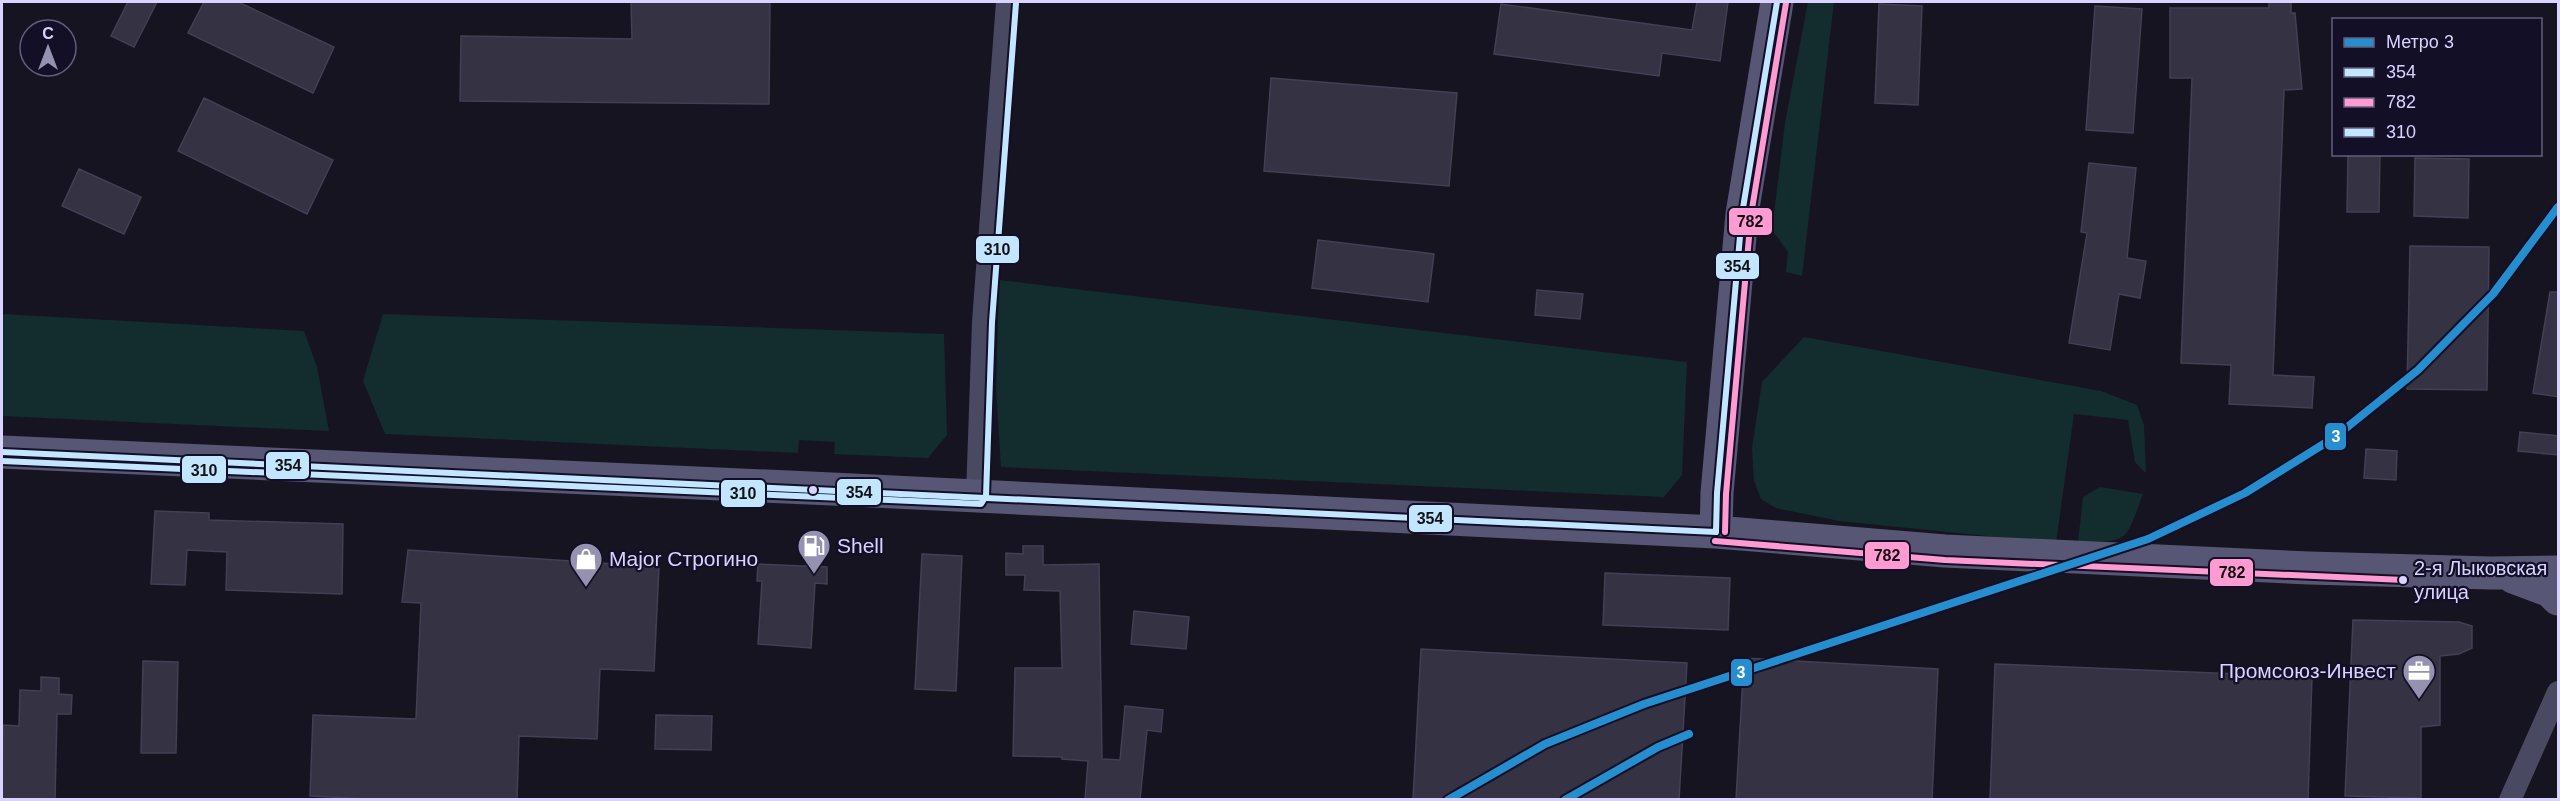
<svg xmlns="http://www.w3.org/2000/svg" width="2560" height="801" viewBox="0 0 2560 801" font-family="Arial,sans-serif">
	<style>
		.green { fill: #132c2d }
		.building { fill: #343243; stroke: #433f54; stroke-width: 1.5 }
		.lines { fill: none; stroke-linecap: round; stroke-linejoin: round }
		.street { stroke: #4a4962; stroke-width: 22 }
		.secondary { stroke: #575674; stroke-width: 33 }
		.bus-1-casing { stroke: #130f26; stroke-width: 10 }
		.bus-2-casing { stroke: #130f26; stroke-width: 10 }
		.bus-3-casing { stroke: #130f26; stroke-width: 10 }
		.bus-1 { stroke: #c2e6ff; stroke-width: 6 }
		.bus-2 { stroke: #ff9ad2; stroke-width: 6 }
		.bus-3 { stroke: #c2e6ff; stroke-width: 6 }
		.metro-1-casing { stroke: #130f26; stroke-width: 12 }
		.metro-1 { stroke: #268ecf; stroke-width: 8 }
		.bus-dot { fill: #d9d4ff; stroke: #130f26; stroke-width: 2 }
		.labels { text-anchor: middle; stroke-width: 4.5; stroke-linejoin: round; paint-order: stroke }
		.bus-label { font-size: 20px; fill: #d9d4ff; stroke: #130f26; text-anchor: start }
		.poi-label { font-size: 21px; fill: #d9d4ff; stroke: #130f26; text-anchor: start }
		.line-badge { stroke: #130f26; stroke-width: 2 }
		.badge-label { font-size: 16px; text-anchor: middle; font-weight: bold; fill: #fff }
		.pale-badge-label { font-size: 16px; text-anchor: middle; font-weight: bold; fill: #111 }
	</style>
	<rect width="100%" height="100%" fill="#161421"/>
	<path class="green" d="M1808 2H1834L1802 276 1786 272 1788 252 1772 230 1785 123Z
		M999 280 1687 362 1682 475 1664 497 1001 467 996 390Z
		M2 314 304 331 317 367 329 431 2 416Z
		M383 314 944 334 947 435 928 458 834 454 835 442 799 440 798 453 385 434 363 381Z
		M1804 337 2101 391 2137 405 2144 425 2146 473 2135 462 2128 420 2074 414 2056 543 1839 521 1776 508 1761 499 1754 481 1752 448 1762 382Z
		M2100 487 2143 494C2125 542 2130 542 2078 542L2083 497Z"/>
	<path class="building" d="M128 2H157L134 47 111 36Z
		M204 2H238L334 47 313 93 188 33Z
		M631 2H770L769 104 460 101 461 36 632 39Z
		M1697 2H1728L1720 61 1662 53 1659 76 1494 54 1501 4 1692 30Z
		M2269 2H2291V13H2295L2302 89 2284 90 2273 375 2314 377 2312 408 2229 404 2231 365 2181 363 2192 78H2170V8H2269Z
		M1879 4 1922 6 1918 105 1875 103Z
		M2095 6 2142 9 2133 133 2086 130Z
		M1271 78 1457 93 1449 186 1264 171Z
		M204 98 333 160 307 214 178 151Z
		M2348 154H2380L2379 212H2347Z
		M2415 158 2469 159 2468 218 2414 216Z
		M2089 163 2136 168 2127 258 2146 261 2140 298 2119 294 2110 350 2069 343 2087 233 2081 232Z
		M79 169 141 197 124 234 62 206Z
		M1318 240 1434 254 1428 302 1312 288Z
		M2410 246 2489 247 2487 390 2407 389Z
		M1537 290 1583 294 1580 319 1535 315Z
		M2550 292H2559V397L2533 393Z
		M2520 432 2559 436V455L2518 451Z
		M2366 449 2397 451 2396 480 2364 478Z
		M155 511 209 513V520L343 524 342 594 226 590 227 552 187 550 185 585 151 584Z
		M1023 546H1043V565L1099 564 1102 759 1120 760 1125 706 1163 710 1161 732 1147 730 1140 800H1085L1088 761 1062 759V757L1013 756 1015 668H1062L1060 591 1024 590 1025 575H1006V553L1023 554Z
		M408 550 659 567 654 671 600 669 597 739 519 736 517 800H391L310 796 313 715 416 719 421 603 402 602Z
		M922 554 962 556 956 691 915 689Z
		M758 564 827 567V584L815 583 811 648 758 644 762 581H757Z
		M1605 573 1730 578 1728 630 1603 625Z
		M1134 611 1189 617 1186 649 1131 644Z
		M2353 620 2459 622 2472 626V648L2459 654 2440 656V725L2421 727V798L2345 796Z
		M1421 649 1687 663 1679 800H1413Z
		M1744 658 1938 669 1932 800H1736Z
		M143 661 178 662 176 753H141Z
		M1995 664 2312 677 2308 800H1990Z
		M41 677 59 678V694L72 695 71 714H57L55 800H2L3 725 19 726 20 690 41 691Z
		M656 715 712 716 711 750 655 749Z"/>
	<g class="lines">
		<path class="street" d="M977 496 983 322 1007 2
			M2510 800 2558 692"/>
		<path class="secondary" d="M2 452 832 489 1716 532 1945 551 2309 568 2491 573 2558 572
			M1716 532 1717 493 1742 214 1777 2
			M2513 577 2550 591 2558 599"/>
		<g class="bus-1-casing">
			<path id="bus-1" d="M2 452 1716 532
				M1716 532 1717 493 1742 214 1777 2"/>
		</g>
		<g class="bus-2-casing">
			<path id="bus-2" d="M1725 532 1726 494 1751 215 1786 3
				M1715 541 1945 560 2404 580"/>
		</g>
		<g class="bus-3-casing">
			<path id="bus-3" d="M2 461 981 504 986 496 992 322 1016 3"/>
		</g>
		<use href="#bus-1" class="bus-1"/>
		<use href="#bus-2" class="bus-2"/>
		<use href="#bus-3" class="bus-3"/>
		<g class="metro-1-casing">
			<path id="metro-1" d="M1448 800 1545 744 1644 704 2148 539 2245 493 2335 437 2418 370 2493 294 2558 207
				M1565 800 1658 747 1689 734"/>
		</g>
		<use href="#metro-1" class="metro-1"/>
	</g>
	<defs>
		<g id="fuel-pin" transform="scale(1.725)"><path d="M0 17L-7.5 6A9.5 9.5 0 1 1 7.5 6Z" fill="#9591b1" stroke="#130f26"/><path d="M-5.5-6h7V0h2V4h1.3V-2.5L3-4.5l.8-.8L6-3V5H2.5V1h-1V6h-7ZM-4.2-4.7v3.2H.2V-4.7Z" fill="#fff"/></g>
		<g id="shop-pin" transform="scale(1.725)"><path d="M0 17L-7.5 6A9.5 9.5 0 1 1 7.5 6Z" fill="#9591b1" stroke="#130f26"/><path d="M-5-2.5h2.3a2.7 3.5 0 0 1 5.4 0H5L5.5 6h-11ZM-1.5-2.5h3a1.5 2.3 0 0 0-3 0Z" fill="#fff"/></g>
		<g id="office-pin" transform="scale(1.725)"><path d="M0 17L-7.5 6A9.5 9.5 0 1 1 7.5 6Z" fill="#9591b1" stroke="#130f26"/><path d="M-6-3h4V-5.5h4V-3h4V5H-6ZM-1-4.5V-3h2v-1.5ZM-6 0V1H6V0Z" fill="#fff"/></g>
	</defs>
	<g fill-rule="evenodd">
		<use href="#fuel-pin" x="814" y="546"/>
		<use href="#shop-pin" x="586" y="559"/>
		<use href="#office-pin" x="2419" y="671"/>
	</g>
	<g class="bus-dot">
		<circle cx="813" cy="490" r="5"/>
		<circle cx="2403" cy="580" r="5"/>
	</g>
	<g class="labels">
		<g class="bus-label">
			<text x="2414" y="575">2-я Лыковская<tspan x="2414" dy="24">улица</tspan></text>
		</g>
		<g class="poi-label">
			<text x="837" y="553">Shell</text>
			<text x="609" y="566">Major Строгино</text>
			<text x="2396" y="678" text-anchor="end">Промсоюз-Инвест</text>
		</g>
	</g>
	<g class="line-badge">
		<rect x="1728" y="207" width="45" height="29" rx="6" fill="#ff9ad2"/>
		<rect x="975" y="235" width="45" height="29" rx="6" fill="#c2e6ff"/>
		<rect x="1715" y="252" width="45" height="28" rx="6" fill="#c2e6ff"/>
		<rect x="2324" y="422" width="23" height="29" rx="6" fill="#268ecf"/>
		<rect x="265" y="451" width="45" height="29" rx="6" fill="#c2e6ff"/>
		<rect x="181" y="455" width="46" height="29" rx="6" fill="#c2e6ff"/>
		<rect x="836" y="478" width="46" height="28" rx="6" fill="#c2e6ff"/>
		<rect x="720" y="479" width="46" height="29" rx="6" fill="#c2e6ff"/>
		<rect x="1408" y="504" width="45" height="29" rx="6" fill="#c2e6ff"/>
		<rect x="1864" y="541" width="46" height="29" rx="6" fill="#ff9ad2"/>
		<rect x="2209" y="558" width="45" height="29" rx="6" fill="#ff9ad2"/>
		<rect x="1730" y="658" width="23" height="29" rx="6" fill="#268ecf"/>
	</g>
	<g class="badge-label">
		<text x="2336" y="442">3</text>
		<text x="1741" y="678">3</text>
	</g>
	<g class="pale-badge-label">
		<text x="1750" y="227">782</text>
		<text x="997" y="255">310</text>
		<text x="1737" y="272">354</text>
		<text x="288" y="471">354</text>
		<text x="204" y="476">310</text>
		<text x="859" y="498">354</text>
		<text x="743" y="499">310</text>
		<text x="1430" y="524">354</text>
		<text x="1887" y="561">782</text>
		<text x="2232" y="578">782</text>
	</g>
	<rect width="2560" height="801" fill="none" stroke="#d9d4ff" stroke-width="6"/>
	<rect x="2332" y="18" width="210" height="138" fill="#130f26" stroke="#625e7d" stroke-width="1.5"/>
	<rect x="2344" y="38" width="30" height="9" fill="#268ecf" stroke="#625e7d" stroke-width="1.5"/>
	<text x="2386" y="48" font-size="18" fill="#d9d4ff">Метро 3</text>
	<rect x="2344" y="68" width="30" height="9" fill="#c2e6ff" stroke="#625e7d" stroke-width="1.5"/>
	<text x="2386" y="78" font-size="18" fill="#d9d4ff">354</text>
	<rect x="2344" y="98" width="30" height="9" fill="#ff9ad2" stroke="#625e7d" stroke-width="1.5"/>
	<text x="2386" y="108" font-size="18" fill="#d9d4ff">782</text>
	<rect x="2344" y="128" width="30" height="9" fill="#c2e6ff" stroke="#625e7d" stroke-width="1.5"/>
	<text x="2386" y="138" font-size="18" fill="#d9d4ff">310</text>
	<g transform="translate(48 48)"><circle r="28" fill="#130f26" stroke="#625e7d" stroke-width="1.5"/>
	<path d="M0-4.5L10 22L0 15L-10 22Z" fill="#9591b1"/>
	<text y="-9" font-size="16" font-weight="bold" text-anchor="middle" fill="#d9d4ff">С</text>
	</g>
</svg>
